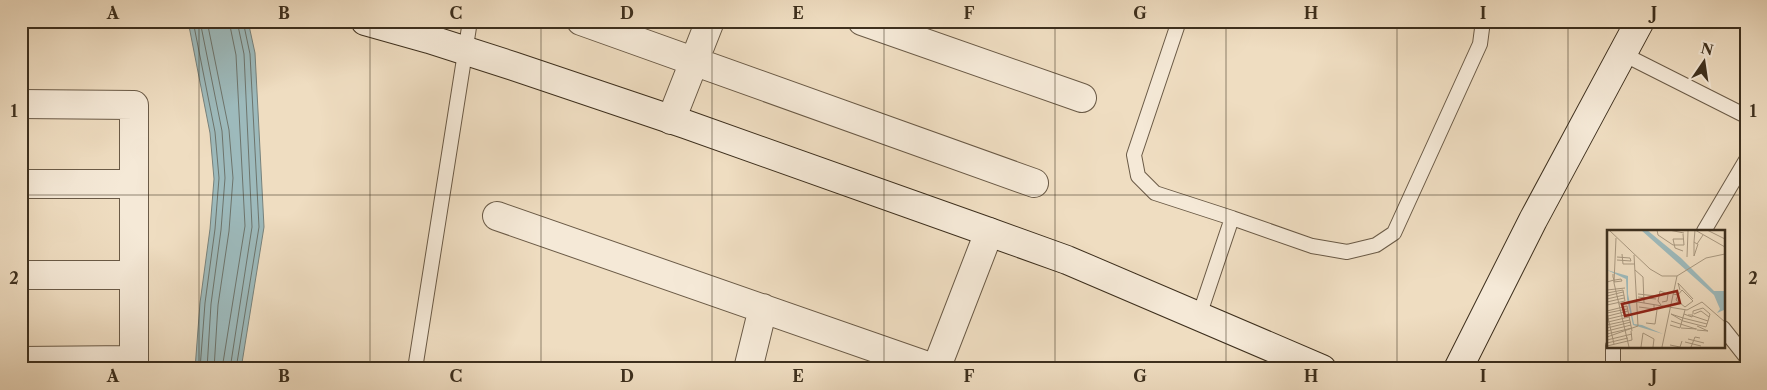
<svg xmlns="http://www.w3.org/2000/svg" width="1767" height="390" viewBox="0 0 1767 390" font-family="'Libre Caslon Text',serif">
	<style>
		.water { fill: #9dbabc; stroke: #77827c }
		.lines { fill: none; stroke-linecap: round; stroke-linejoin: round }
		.shore { stroke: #6d746c; stroke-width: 1 }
		.lane-casing { stroke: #6a5a46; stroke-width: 16 }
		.street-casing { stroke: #6a5a46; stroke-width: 30 }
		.secondary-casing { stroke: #3d2f1d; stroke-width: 30 }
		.lane { stroke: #f5e9d7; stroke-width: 14 }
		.street { stroke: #f5e9d7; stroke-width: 28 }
		.secondary { stroke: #f5e9d7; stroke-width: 28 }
		.grid { fill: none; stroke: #3d2f1d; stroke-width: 1; stroke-opacity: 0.55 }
		.inset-road { fill: none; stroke: #a8977f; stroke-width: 1 }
		.view { fill: #8f2418; fill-opacity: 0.15; stroke: #8f2418; stroke-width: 2.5 }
		.inset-edge { fill: none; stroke: #3d2f1d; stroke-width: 2.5 }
		.neatline { fill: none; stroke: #3d2f1d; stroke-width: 2 }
		.grid-label { font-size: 16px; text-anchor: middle; font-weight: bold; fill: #3d2f1d }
	</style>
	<rect width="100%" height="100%" fill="#efddc1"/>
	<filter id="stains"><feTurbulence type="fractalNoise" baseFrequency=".004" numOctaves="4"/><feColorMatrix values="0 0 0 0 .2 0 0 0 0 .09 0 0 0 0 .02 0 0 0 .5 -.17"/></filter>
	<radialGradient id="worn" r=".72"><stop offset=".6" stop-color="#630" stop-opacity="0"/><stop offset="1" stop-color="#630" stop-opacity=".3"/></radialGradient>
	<path class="water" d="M188 21H248L255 53 264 227 241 369H195L200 303 210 229 214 179 210 133Z"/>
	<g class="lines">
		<path class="shore" d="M193 21 215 132 219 178 215 229 205 303 200 369
			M200 21 222 131 225 178 221 230 211 304 207 369
			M207 21 229 130 233 178 229 231 218 305 214 369
			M222 369 245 226 236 55 229 21
			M230 369 252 227 244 54 237 21
			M236 369 259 227 250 54 243 21"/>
		<g class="lane-casing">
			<path id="lane" d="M1179 21 1134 155 1138 176 1155 193 1232 218 1312 246 1347 252 1376 245 1394 233 1480 44 1483 21
				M1623 54 1746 116
				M1704 231 1746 160
				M1199 316 1232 218
				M1723 328 1746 357
				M1613 346V363L1616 369
				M415 369 470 21"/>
		</g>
		<g class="street-casing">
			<path id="street" d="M581 21 1034 183
				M862 21 1082 98
				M21 104 134 105V369
				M671 120 710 21
				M21 184H134
				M497 216 936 369 989 232
				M21 275H134
				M21 361 134 360
				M748 369 763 308"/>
		</g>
		<g class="secondary-casing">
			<path id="secondary" d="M365 21 429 39 513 66 685 124 989 232 1067 260 1322 369
				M1458 369 1533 220 1640 21"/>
		</g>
		<use href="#lane" class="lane"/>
		<use href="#street" class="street"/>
		<use href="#secondary" class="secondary"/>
	</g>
	<path class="grid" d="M199 21V369M370 21V369M541 21V369M712 21V369M884 21V369M1055 21V369M1226 21V369M1397 21V369M1568 21V369M21 195H1746"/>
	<g transform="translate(1607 230)">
		<rect width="118" height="118" fill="#efddc1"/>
		<path d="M34 0H40L74 28 107 61H117V80L110 83 113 79 107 65ZM0 40 21 46V64L27 94 35 95 56 104 26 95 20 69 19 49Z" fill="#9dbabc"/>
		<path class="inset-road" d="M2 0 43 39 55 46H70L99 28 118 24M50 0 51 5 66 15H77L76 4M62 0 77 3M88 0 87 12 90 14 96 5M88 0 118 17M100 0 118 9M9 8 7 53 22 117M87 12V26L91 14M76 21 68 18 66 9H77M15 24 16 34H28M80 27 81 1M10 30 24 31 23 28 10 27M28 40 36 47 37 73M0 52 7 50H8L14 49 15 51 7 52V50L6 47V44M0 60 18 58M73 60 71 53 86 69M0 63 16 60 18 71 0 75M31 64 49 66M66 64 71 65 69 70 78 77 86 71 75 60 71 65M0 66 16 62M31 67 49 69M0 69 17 65M0 72 17 68M12 74 31 72 80 80 95 72 118 92M54 75 51 71 53 61 61 64 60 71 55 72M32 77 47 79V75M0 81 20 76 25 101M0 83 7 114M0 83 20 79M77 84 85 87 86 85H81M86 84V81L96 78 103 84 101 91M87 84 94 81 102 87M1 86 21 81M76 88 64 84 76 91 99 97 100 94M76 88 100 94 101 91 86 86M1 89 22 84M64 91 89 99M1 92 22 87M39 93 48 94 50 80M0 95 23 90M63 95 73 98 78 80M0 98 24 92M74 98 90 99M90 100 101 101 90 96M0 101 24 95M0 104 25 98M0 107 31 96 27 25M81 109 97 113M0 110 25 104M78 112 94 116M0 113 21 108M63 115 73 117 75 111M0 116 25 110 24 101M34 117 36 103 47 109 46 117M55 117 70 46M84 117 88 107 93 108"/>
		<path class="view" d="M70 61 73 73 18 86 15 74Z"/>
		<rect width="118" height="118" class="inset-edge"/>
	</g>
	<rect width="1767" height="390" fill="none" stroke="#efddc1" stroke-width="55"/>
	<g transform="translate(1704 62) rotate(13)" stroke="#f5e9d7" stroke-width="4" paint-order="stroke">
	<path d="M0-4L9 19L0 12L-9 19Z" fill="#3d2f1d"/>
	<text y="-8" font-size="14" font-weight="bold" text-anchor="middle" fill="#3d2f1d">N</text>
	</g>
	<rect x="28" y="28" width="1712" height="334" class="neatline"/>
	<g class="grid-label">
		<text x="113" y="19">A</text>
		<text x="284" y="19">B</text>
		<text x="456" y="19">C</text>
		<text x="627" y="19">D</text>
		<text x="798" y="19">E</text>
		<text x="969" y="19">F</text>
		<text x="1140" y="19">G</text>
		<text x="1311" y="19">H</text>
		<text x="1483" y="19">I</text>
		<text x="1654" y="19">J</text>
		<text x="14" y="117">1</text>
		<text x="1753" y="117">1</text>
		<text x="14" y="284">2</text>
		<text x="1753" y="284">2</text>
		<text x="113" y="382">A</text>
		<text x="284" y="382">B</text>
		<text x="456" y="382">C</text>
		<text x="627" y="382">D</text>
		<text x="798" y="382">E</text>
		<text x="969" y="382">F</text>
		<text x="1140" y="382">G</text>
		<text x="1311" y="382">H</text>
		<text x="1483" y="382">I</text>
		<text x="1654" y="382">J</text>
	</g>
	<rect width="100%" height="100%" filter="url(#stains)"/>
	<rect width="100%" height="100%" fill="url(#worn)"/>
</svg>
